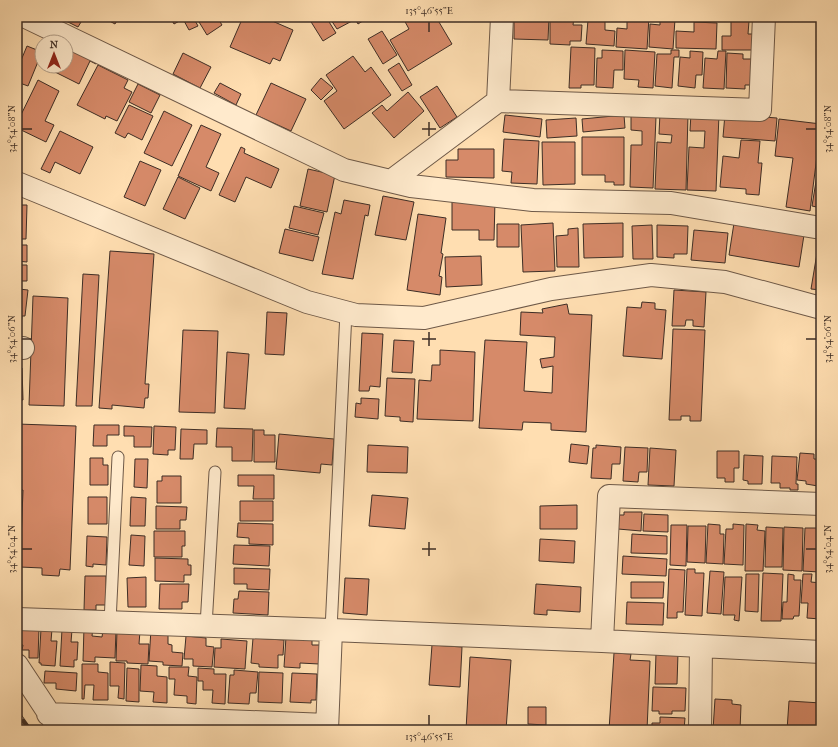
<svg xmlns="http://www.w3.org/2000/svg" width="838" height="747" viewBox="0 0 838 747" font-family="'IM FELL French Canon',serif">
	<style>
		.building { fill: #d68a69; stroke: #3d2d25 }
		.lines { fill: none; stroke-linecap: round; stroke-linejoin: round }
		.lane-casing { stroke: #6e5948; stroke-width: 13 }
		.street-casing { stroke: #6e5948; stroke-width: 24 }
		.lane { stroke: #ffeacc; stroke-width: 11 }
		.street { stroke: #ffeacc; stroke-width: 22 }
		.rail-casing { stroke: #3d2d25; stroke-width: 4.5 }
		.rail { stroke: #ffeacc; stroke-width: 3; stroke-dasharray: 9; stroke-linecap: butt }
		.ticks { fill: none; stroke: #3d2d25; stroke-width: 1.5 }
		.neatline { fill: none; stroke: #3d2d25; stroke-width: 1.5 }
		.ticks-label { font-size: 10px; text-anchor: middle; fill: #3d2d25 }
	</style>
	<rect width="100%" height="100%" fill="#ffdeb1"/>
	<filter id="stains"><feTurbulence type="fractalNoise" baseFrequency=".005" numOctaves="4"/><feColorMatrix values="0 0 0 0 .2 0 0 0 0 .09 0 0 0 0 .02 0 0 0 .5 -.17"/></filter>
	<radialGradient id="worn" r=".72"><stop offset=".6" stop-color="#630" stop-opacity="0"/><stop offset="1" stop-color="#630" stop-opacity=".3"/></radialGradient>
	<path class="building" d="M63 17H84L78 27 62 19Z
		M102 17H119L115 24Z
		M170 17H193L198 26 189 30 183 19 174 24Z
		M196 17H217L222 25 207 35Z
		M243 17H263L293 30 280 61 273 58 270 64 230 47Z
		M308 17H326L336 33 323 41Z
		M329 17H350L352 21 337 29Z
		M354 17H369L358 24Z
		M404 17H424L425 19 427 17H436L452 44 408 71 390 40 409 29 403 18Z
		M524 17H549L548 40 514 39V20L524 21Z
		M550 17H574L573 25H582L581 41H570V45L550 44Z
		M634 17H649L647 49 616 47 617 28 627 29V20L634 21Z
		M660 18 675 19 673 49 649 47 650 24 660 25Z
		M588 20 605 21V30L615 31 614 46 586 44Z
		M731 20 749 21 748 34H753L752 50H722V36H731Z
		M694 22 717 23 716 49 676 48V31L694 32Z
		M382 31 397 55 383 64 368 39Z
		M66 45 98 61 96 64 90 61 79 84 43 66H66Z
		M27 46 42 52 28 86 17 82V70Z
		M571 47 595 48 594 85H581V88H569Z
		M602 50 623 51V70H614L613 88 596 87 597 58H602Z
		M625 50 655 52 653 88 638 87 639 80 624 79Z
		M671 50H679V57H674L672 88 655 86 657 54H671Z
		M690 51 703 52 702 75H696L695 88 678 86 680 57 690 58Z
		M718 51H726L724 89 703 88 705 58 717 59Z
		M183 53 211 67 200 88 173 74Z
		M727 53 743 54V59H752L751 85H745V89L726 88Z
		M353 56 365 72 371 67 391 95 344 129 324 101 337 91 326 75Z
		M399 63 412 85 402 91 388 70Z
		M98 65 128 80 124 88 132 92 117 121 106 116 105 119 77 105Z
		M321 78 333 88 321 100 311 90Z
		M38 80 59 91 45 121 54 125 46 142 17 128V123Z
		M220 83 241 94 236 105 214 93Z
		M271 83 306 99 291 131 256 115Z
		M138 84 160 95 151 113 129 102Z
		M437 86 457 117 440 128 420 97Z
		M408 92 424 111 394 138 372 113 382 105 387 111Z
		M129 105 153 116 142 140 128 133 125 138 115 133Z
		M164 111 192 125 172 166 144 153Z
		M660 113 688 114 686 190 655 189 657 142 671 143 672 135 659 134Z
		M691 113 719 114 716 191 687 190 689 147 704 148 705 131H690Z
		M725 114 777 118 775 141 723 137Z
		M505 115 542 119 540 137 503 132Z
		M624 115 625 128 583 132 582 119Z
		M631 116 656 117 653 188 630 187 631 145H642V131L631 130Z
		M576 118 577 136 547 138 546 120Z
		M779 119 821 124 810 211 786 207 793 158 775 156Z
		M201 125 221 134 206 167 219 173 211 191 178 176Z
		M60 131 93 147 80 174 55 162 50 173 41 169Z
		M821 135V161H818Z
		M582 137H624V185H614V182H605V175H582Z
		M504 139 539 141 537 184 511 183 512 172 502 171Z
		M741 140 760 141 758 163H762L759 195 746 194V189L720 187 723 156 739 158Z
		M542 142H575V184L543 185Z
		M241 147 245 149 244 153 279 169 271 188 246 177 235 202 219 195Z
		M458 149H494V178L446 177V160H458Z
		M140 161 161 170 145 206 124 197Z
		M308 169 335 175 327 212 300 206Z
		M818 169H821V208L812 206Z
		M178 177 200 188 185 219 163 209Z
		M383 196 414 202 406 240 375 235Z
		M344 200 370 205 368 216 365 215 353 279 322 274 335 212 341 214Z
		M452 200H495L494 240H479V230H452Z
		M17 205H27L26 239H17Z
		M294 206 324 213 318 235 289 228Z
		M418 214 446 218 441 253 443 254 439 276 442 277 440 295 407 290Z
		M553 223 555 271 523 272 521 225Z
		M623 223V257L584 258 583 224Z
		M734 223 804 235 799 267 729 255Z
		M497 224H519V247H497Z
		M652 225 653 259H633L632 226Z
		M657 225 688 226 687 254H674V258L657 257Z
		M578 228 579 267H557L556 236 568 235V229Z
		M285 229 319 237 313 261 279 253Z
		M694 230 728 233 725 263 691 260Z
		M819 241H821V290L811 289Z
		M17 245H27V262L17 261Z
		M110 251 154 254 145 384H149L148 398H145L144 408 112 405V409L99 408Z
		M481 256 482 285 446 287 445 257Z
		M17 265H27V281H17Z
		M83 274 99 275 92 406H76Z
		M19 289 28 290 25 316H22L21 325 17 324V293H19Z
		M674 290 706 292 704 327 693 326V320H686L685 326H672Z
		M33 296 68 298 64 406 29 405Z
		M642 302 655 303V309L666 310 662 359 623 356 627 307 641 308Z
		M567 304 569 314 592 315 586 432 551 430V423L523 422 522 430 479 428 485 340 527 342 524 391 552 393 553 366 542 368 540 359 554 357 555 337 520 335 521 312 543 313 542 309Z
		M267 312 287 313 284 355 265 354Z
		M673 329 705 330 701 421H690V416H681V420H669Z
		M183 330 218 331 215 413 179 412Z
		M362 333 383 334 380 387 370 386 369 391H359Z
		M394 340 414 341 412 373 392 372Z
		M440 350 475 352 473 421 417 419 419 380 431 381 432 365H440Z
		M227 352 249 354 245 409 224 408Z
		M17 368H22L23 400H18V405H17Z
		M387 378 415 379 413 422 400 421V417L385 416Z
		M361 398 379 399 378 419 355 417 356 403 361 404Z
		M17 424 76 426 70 570 60 569 59 576 42 575V568L20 567 23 490H17Z
		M94 425H119V435H107V446H93Z
		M124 426 152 427 151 447H134V436H124Z
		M154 426 176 427 175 450H168V455L153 454Z
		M217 428 253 429 252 461H232V447H216Z
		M181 429 207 430V444H194L193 459H180Z
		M254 430H264V435H275V462H254Z
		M279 434 334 439 332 465 321 464 320 473 276 469Z
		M571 444 589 446 587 464 569 462Z
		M368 445 408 447 407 473 367 472Z
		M596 445 621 447 620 464H612L611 479 591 478 593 448H596Z
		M625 447 648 448 647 472H639L638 482 623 481Z
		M650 448 676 450 674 486 648 485Z
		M717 451H739V468H734V482H725V478H717Z
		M800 453 814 454V459H820L818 486 806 484V481L797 480Z
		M744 455 763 456 762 484H748V481L743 480Z
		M772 456 797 457 796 484H798V490H790V488H780V483H771Z
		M90 458H103V465H108V485H90Z
		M135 459H148L147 488 134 487Z
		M238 475H274V499H253L254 486H238Z
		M162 476H181V503H157V481H162Z
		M372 495 408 498 405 529 369 526Z
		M88 497H107V524H88Z
		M131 497 146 498 145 526H130Z
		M240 501H273V521H240Z
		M577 505V529H540V506Z
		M156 506 187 507 186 520H180V529H156Z
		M624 512H642L641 531 618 529 619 515H624Z
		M644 514 668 515V532L643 531Z
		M238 523 273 524V545L249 544V538L237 537Z
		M708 524 720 525V534H724L723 564 706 563Z
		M733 524 744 525 743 565 724 564 726 529H733Z
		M746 524 758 525 757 530 765 531 763 571H745Z
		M671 525H687L686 566 670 565Z
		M688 526H706L705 563 687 562Z
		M766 527 783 528 782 567H765Z
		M784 527 803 528 802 571 783 570Z
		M805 528H820L819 572 803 571Z
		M154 531H185V546H182V557H154Z
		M632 534 667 536V554L631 553Z
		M131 535 145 536 144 566 129 565Z
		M87 536 107 537 106 565 93 564V567L86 566Z
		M540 539 575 541 574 563 539 561Z
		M234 545 270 546 269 566 233 564Z
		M623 556 667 559 666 576 622 574Z
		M155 558 188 559V565H191V575H184V582L155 581Z
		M234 568 270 569 269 590 247 589V584H234Z
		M669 569 685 570 683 612H677V618H667Z
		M687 569H695V573H704L702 616 685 615Z
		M710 571 724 572 721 614 707 613Z
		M763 573 783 574 781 621H761Z
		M746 574H759L758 612 745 611Z
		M788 574 794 575V580H801L799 616H794L793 619H782L783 602H787Z
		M803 574H812L811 582 821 583 820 619 807 618 808 603H801Z
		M85 576H106V605H96V610H84Z
		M146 577V607H128L127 578Z
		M725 577H742L739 621 734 620 735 615H723Z
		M345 578 369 579 367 615 343 613Z
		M631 582H664L663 598H631Z
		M160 584H189L188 602H182V609H159Z
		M536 584 581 587 580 612 547 610V615L534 614Z
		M239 591 269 592 268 615 233 613 234 599H238Z
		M627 602 664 603 663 625 626 624Z
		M84 627H93L92 636 102 637 103 630H116L115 658 95 657V662L83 661Z
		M19 628H39L38 658H29V650H22L23 645H19Z
		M41 629H52L51 641H57L55 666 41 665V663H39Z
		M62 629 72 630 71 642H78L77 660H74V667L60 666Z
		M151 629 168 630V644L172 645V652L183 653 182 666 163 665V662L149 661Z
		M117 630 140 631 139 644H149L148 664 127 663V661H116Z
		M186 636 206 638V646L214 647 212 667 193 666V659H184Z
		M286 637 312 639V645H320L319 664 300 663V668L284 667Z
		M253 638 284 640 283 655H278V668L259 667V664L251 663Z
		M221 639 247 641 245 669 214 667 215 648H221Z
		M432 645 462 647 460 687 429 685Z
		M614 653 631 654 630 660 650 661 647 730H609Z
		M656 653H678L677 684H655Z
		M470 657 511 660 506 730H466Z
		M110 662 125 663 124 699 118 698 119 686H110Z
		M82 664H98V672L108 673V700H93L94 685H85L84 699H82Z
		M141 665 157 666V676L167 677V703L153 702 154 692 140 691Z
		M169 667H189L188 676 197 677 196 704 187 703V696L174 695 175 679H169Z
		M127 668 139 669V702L126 701Z
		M198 668 214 669V674H226L225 704 212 703 213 690H203V681H198Z
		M234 670 258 672 256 693H250L249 704 228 703 230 675H234Z
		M45 671 77 673 76 691 56 689V683H44Z
		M259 672 283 673 282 703 258 702Z
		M292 673 317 674 316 700H311V703L290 702Z
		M819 679H821V698H818Z
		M653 687 686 688 685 711H672V714H659V711H652Z
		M715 699 732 700V704L741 705 740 730H713Z
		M789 701 821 703V730H787Z
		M528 707H546V725L528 724Z
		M660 717 685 718 684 730H652V723H660Z
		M99 727H119V730H99Z"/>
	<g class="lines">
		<g class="lane-casing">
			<path id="lane" d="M110 622 118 457
				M206 626 215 472
				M331 630 346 312"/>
		</g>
		<g class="street-casing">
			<path id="street" d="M26 17 344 170 411 186 533 200 671 203 821 228
				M498 101 760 110 764 17
				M391 181 498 101 502 17
				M17 183 307 302 356 315 424 318 551 289 651 275 725 282 821 308
				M17 348H23
				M17 619 331 630 602 641 821 652
				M602 641 609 496 821 504
				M17 665 60 730
				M48 714 327 725
				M327 730 331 630
				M700 730 701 646"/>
		</g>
		<use href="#lane" class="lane"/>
		<use href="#street" class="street"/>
		<g class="rail-casing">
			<path id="rail" d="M17 712 30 730"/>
		</g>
		<use href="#rail" class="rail"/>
	</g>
	<path class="ticks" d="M429 22V32M429 122V136M22 129H32M422 129H436M806 129H816M429 332V346M22 339H32M422 339H436M806 339H816M429 542V556M22 549H32M422 549H436M806 549H816M429 715V725"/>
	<rect width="838" height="747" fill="none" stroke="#ffdeb1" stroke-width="44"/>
	<g transform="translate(54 54)"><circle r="19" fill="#ffeacc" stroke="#b19e89"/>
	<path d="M0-3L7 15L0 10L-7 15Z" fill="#8f2418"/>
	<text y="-6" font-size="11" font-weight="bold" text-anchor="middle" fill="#3d2d25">N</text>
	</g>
	<rect x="22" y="22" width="794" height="703" class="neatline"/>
	<g class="ticks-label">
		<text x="429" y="14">135°46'55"E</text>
		<text transform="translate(11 129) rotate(-90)" y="4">34°54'08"N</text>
		<text transform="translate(827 129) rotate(-90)" y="4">34°54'08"N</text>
		<text transform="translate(11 339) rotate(-90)" y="4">34°54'06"N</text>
		<text transform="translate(827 339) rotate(-90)" y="4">34°54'06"N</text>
		<text transform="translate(11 549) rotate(-90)" y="4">34°54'04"N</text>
		<text transform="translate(827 549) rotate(-90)" y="4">34°54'04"N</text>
		<text x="429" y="740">135°46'55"E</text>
	</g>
	<rect width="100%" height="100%" filter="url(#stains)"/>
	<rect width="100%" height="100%" fill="url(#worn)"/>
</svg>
